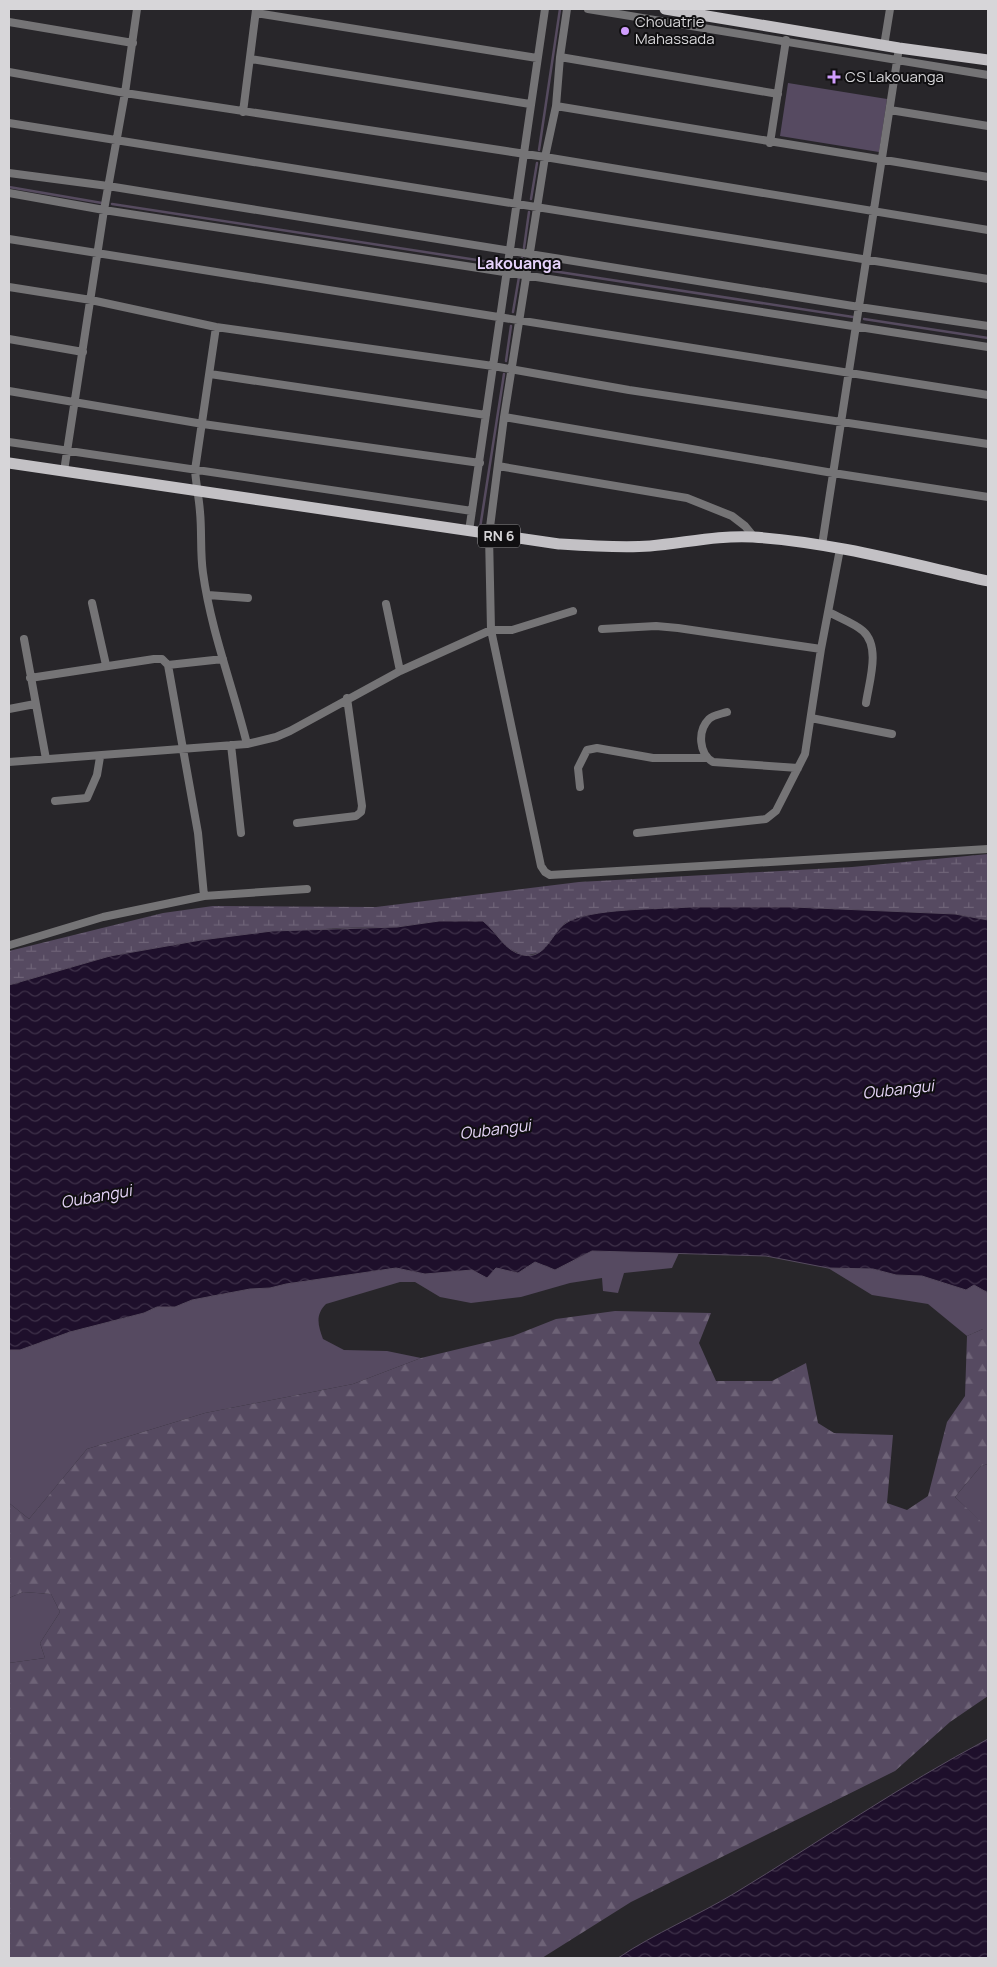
<svg xmlns="http://www.w3.org/2000/svg" width="997" height="1967" viewBox="0 0 997 1967" font-family="Manrope,sans-serif">
	<style>
		.green { fill: #564a61 }
		.forest { fill: url(#forest-firs) }
		.wetland { fill: url(#wetland-marsh) }
		.water { fill: url(#water-waves); stroke: #564b5f }
		.lines { fill: none; stroke-linecap: round; stroke-linejoin: round }
		.stream { stroke: #564b5f; stroke-width: 2.5 }
		.minor { stroke: #757476; stroke-width: 8 }
		.primary { stroke: #c3c1c5; stroke-width: 11 }
		.poi-dot { fill: #d09dfe; stroke: #100f11; stroke-width: 2 }
		.labels { text-anchor: middle; stroke-width: 4; stroke-linejoin: round; paint-order: stroke }
		.shield { fill: #100f11; stroke: #9b9a9d; stroke-width: 1 }
		.shield-label { font-size: 14px; font-weight: bold; fill: #d7d6d9 }
		.poi-label { font-size: 15px; fill: #d7d6d9; stroke: #100f11; text-anchor: start }
		.neighbourhood-label { font-size: 16px; font-weight: bold; fill: #e7d3fc; stroke: #100f11 }
		.water-label { font-size: 16px; font-style: italic; fill: #e5d4f7; stroke: #100f11 }
	</style>
	<defs>
		<pattern id="forest-firs" width="22" height="20" patternUnits="userSpaceOnUse" patternTransform="scale(1.25)"><rect width="22" height="20" fill="#564a61"/><path d="M5 1l3.5 6h-7zM16 11l3.5 6h-7z" fill="#6e6377"/></pattern>
		<pattern id="wetland-marsh" width="20" height="14" patternUnits="userSpaceOnUse" patternTransform="scale(1.25)"><rect width="20" height="14" fill="#564a61"/><path d="M1 5h8M5 5V1M11 12h8M15 12V8" fill="none" stroke="#6e6377"/></pattern>
		<pattern id="water-waves" width="16" height="10" patternUnits="userSpaceOnUse" patternTransform="scale(1.25)"><rect width="16" height="10" fill="#1e0f2b"/><path d="M0 5q4-4 8 0t8 0" fill="none" stroke="#3e3149"/></pattern>
	</defs>
	<rect width="100%" height="100%" fill="#28262a"/>
	<path class="green" d="M788 83 887 99 879 152 780 136Z
		M592 1251 679 1253 672 1268 624 1273 618 1293 603 1291 602 1278 570 1283 521 1297 471 1303 440 1297 415 1282H400L326 1304C315 1315 318 1325 323 1339L344 1350 387 1351 421 1358 353 1384 205 1413 87 1449 29 1519 9 1503V1350H20L70 1332 144 1313 157 1307H175L192 1300 250 1289 270 1288 286 1284 396 1268 425 1274 496 1267 518 1273 535 1262 555 1270Z
		M828 1268 873 1269 896 1275 922 1276 966 1290 974 1285 988 1293V1329H983L967 1336 928 1304 872 1295Z
		M988 1464V1529L955 1497 981 1466Z
		M23 1592 51 1594 60 1612 40 1643 45 1658 9 1663V1598Z"/>
	<path class="forest" d="M615 1311 711 1313 699 1343 716 1381H772L806 1363 818 1423 834 1433 893 1435 887 1503 907 1510 928 1496 947 1422 965 1396 967 1336 983 1329H988V1464L981 1466 955 1497 988 1528V1696L950 1722 895 1771 631 1902 542 1958H9V1663L45 1658 40 1643 60 1612 51 1594 23 1592 9 1598V1503L29 1519 87 1449 205 1413 353 1384 421 1358 513 1336 556 1319Z"/>
	<path class="wetland" d="M988 854V920L955 914 793 907H691L602 913 583 916 565 923 542 952 524 956 506 947 495 933 476 921 457 923 439 921 397 927 337 928 201 940 110 956 9 985V951L163 913 213 906 376 907 579 882 852 867Z"/>
	<path class="water" d="M691 907H793L955 914 988 920V1293L974 1285 966 1290 922 1276 896 1275 873 1269 828 1268 766 1256 592 1251 555 1270 535 1262 518 1273 496 1268 487 1278 472 1270 425 1274 396 1268 286 1284 270 1288 250 1289 192 1300 175 1307H157L144 1313 70 1332 20 1350H9V985L110 956 201 940 272 931 397 927 439 921H483C498 933 504 951 523 955 546 960 551 933 566 923 588 908 662 909 691 907Z
		M988 1739V1958H618C655 1933 697 1916 735 1893 819 1842 901 1785 988 1739Z"/>
	<g class="lines">
		<path class="stream" d="M539 150 560 9
			M9 187 102 203
			M531 199 537 163
			M112 204 503 264
			M524 248 529 212
			M533 268 853 317
			M520 272 522 258
			M513 312 519 277
			M864 319 988 338
			M506 361 511 326
			M480 528 504 374"/>
		<path class="minor" d="M567 9 560 57 556 106 545 157 504 417 489 535 491 630 541 866 545 872 550 875 988 849
			M588 9 988 75
			M256 13 537 58
			M9 22 133 43
			M884 46 890 9
			M560 57 778 94
			M251 59 530 104
			M9 72 125 93 545 157 988 230
			M556 106 988 177
			M890 110 988 126
			M243 112 256 10
			M9 123 988 279
			M770 143 786 40
			M9 173 108 186 859 307 988 326
			M9 193 104 210 988 347
			M9 239 988 395
			M9 287 91 300 216 327 493 366 629 390 988 444
			M216 327 195 470C196 484 199 498 200 512 202 532 200 553 203 573 211 631 233 687 247 744
			M9 339 83 352
			M210 374 486 415
			M9 391 203 424 480 463
			M504 417 833 473 988 497
			M9 442 472 511
			M498 466 687 498 732 516 745 526 754 537
			M64 471 104 210 125 93 137 9
			M469 531 545 9
			M822 545 899 48
			M208 595 248 598
			M92 603 106 665
			M386 604 400 671
			M829 612C839 618 854 623 863 631 881 647 869 682 866 703
			M602 629 656 626 678 628 821 649
			M24 639 46 759
			M30 678 154 659H162L168 665
			M9 709 35 704
			M727 712C721 714 713 715 709 719 697 731 699 754 713 762L798 768
			M811 718 892 734
			M231 745 241 833
			M9 762 247 744 276 737 290 731 400 671 491 630H512L573 611
			M580 787 578 768 587 750 597 748 653 758H706
			M55 801 87 798 97 775 100 757
			M297 823 356 816 361 812 362 806 347 698
			M637 833 766 819 776 811 805 754 821 649 840 549
			M204 896 198 833 168 665 223 659
			M10 945 103 917 204 896 307 889"/>
		<path class="primary" d="M665 9 899 48 988 60
			M9 463 559 544C590 546 620 548 650 546 685 543 718 535 753 537 832 542 911 564 988 581"/>
	</g>
	<g class="poi-dot">
		<circle cx="625" cy="31" r="5"/>
		<path d="M831.5 69.5h5v5h5v5h-5v5h-5v-5h-5v-5h5z"/>
	</g>
	<g class="labels">
		<rect class="shield" x="478" y="524.5" width="42" height="23" rx="4"/>
		<g class="shield-label">
			<text x="499" y="541">RN 6</text>
		</g>
		<g class="poi-label">
			<text x="635" y="27">Chouatrie<tspan x="635" dy="17">Mahassada</tspan></text>
			<text x="845" y="82">CS Lakouanga</text>
		</g>
		<g class="neighbourhood-label">
			<text x="519" y="269">Lakouanga</text>
		</g>
		<g class="water-label">
			<text transform="translate(898 1089) rotate(-6)" y="6">Oubangui</text>
			<text transform="translate(495 1129) rotate(-7)" y="6">Oubangui</text>
			<text transform="translate(96 1196) rotate(-10)" y="6">Oubangui</text>
		</g>
	</g>
	<rect width="997" height="1967" fill="none" stroke="#d7d6d9" stroke-width="20"/>
</svg>
